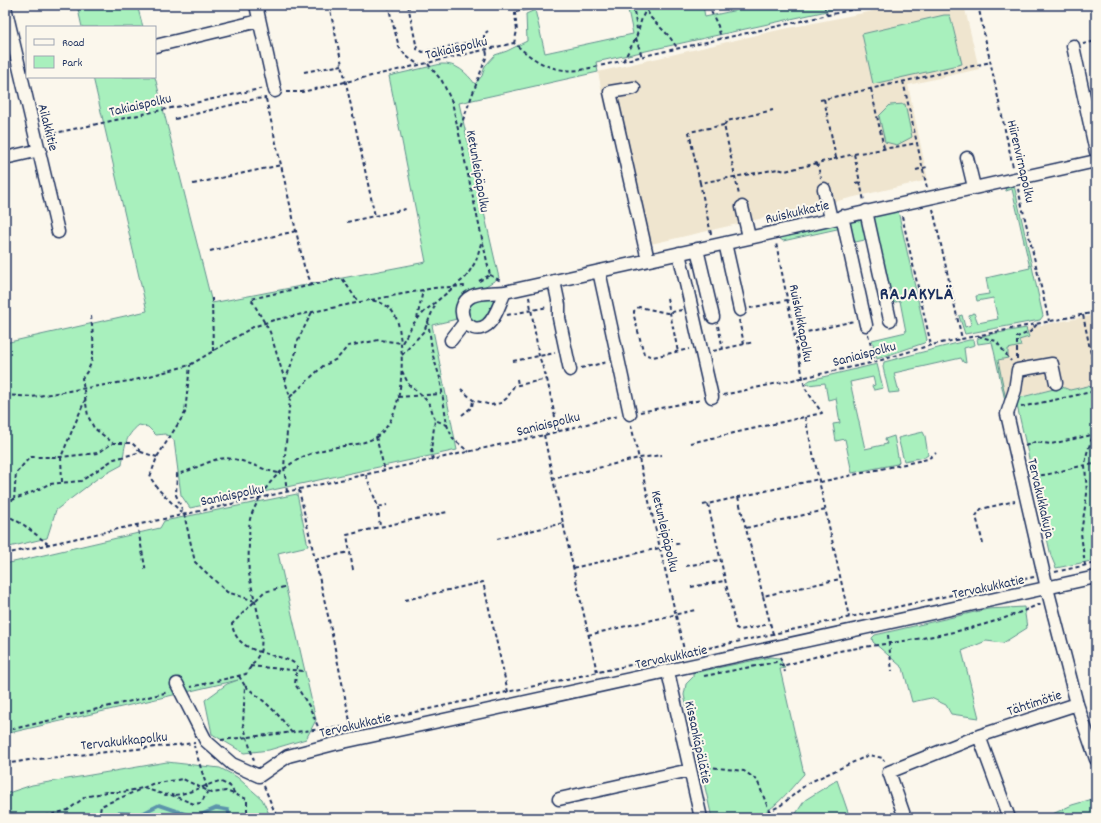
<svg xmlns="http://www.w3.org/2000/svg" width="1101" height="823" viewBox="0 0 1101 823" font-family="Dekko,sans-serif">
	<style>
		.built { fill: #efe5cf }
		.green { fill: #a8f0bd; stroke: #62908e }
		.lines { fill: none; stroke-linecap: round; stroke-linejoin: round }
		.stream { stroke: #5b94ab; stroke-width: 3.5 }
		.minor-casing { stroke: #1b2f5e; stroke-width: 15 }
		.path { stroke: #1b2f5e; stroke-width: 2; stroke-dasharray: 4 3; stroke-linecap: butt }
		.minor { stroke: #fbf7ec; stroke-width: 12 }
		.labels { text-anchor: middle; stroke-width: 4; stroke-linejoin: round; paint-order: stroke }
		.street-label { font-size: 14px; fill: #1b2f5e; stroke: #fbf7ec }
		.district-label { font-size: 18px; font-weight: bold; letter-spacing: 1px; fill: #1b2f5e; stroke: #fbf7ec }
	</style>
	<rect width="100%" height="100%" fill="#fbf7ec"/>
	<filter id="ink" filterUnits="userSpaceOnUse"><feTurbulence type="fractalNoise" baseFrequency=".025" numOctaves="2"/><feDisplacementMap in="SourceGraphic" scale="8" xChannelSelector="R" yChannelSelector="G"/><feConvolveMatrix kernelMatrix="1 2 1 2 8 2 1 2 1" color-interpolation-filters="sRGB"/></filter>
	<g filter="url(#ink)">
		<path class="built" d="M903 5H964L979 69 908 85 928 180 651 244 620 109 606 112 598 72 779 30Z
			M1096 315V384L1070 390 1062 387 1006 400 992 334Z"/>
		<path class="green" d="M77 5H137L143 27H82Z
			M627 5H703L705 17 760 5H854L596 62 598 72 459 103 499 278 479 290 456 308 457 319 432 325 457 450 190 508 181 495 174 440 165 434 156 435 148 427 139 425C124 437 125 447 122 465L98 478 56 510 47 538 5 548V343L147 311 93 77H155L212 303 426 262 389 76 441 64C456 63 466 72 475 84L482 76 485 66 495 55 507 51 527 41 526 14 535 10 545 53 633 34Z
			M944 15H950L962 64 873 84 862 34Z
			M905 104 912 137 897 145 885 142 879 116 890 105Z
			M1014 185 1043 316 1040 320 965 334 959 316 962 315 965 327 971 325 969 315 974 313 978 323 998 319 993 298 977 301 976 296 989 294 986 278 1030 268 1012 189 1006 191 1005 187Z
			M898 211 927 340 924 343 877 359 872 340 906 332 900 301 892 303 891 299 879 242 876 237 873 216Z
			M862 218 869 239 851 243 846 221Z
			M839 223 840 227 837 229 783 241 779 238Z
			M494 298V301L483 321 475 322 471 320 468 310C473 298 483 299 494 298Z
			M1026 328 1029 337 1019 340 1021 346 1008 349V358L998 360 1006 400V405L992 342 978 344 977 339 986 335Z
			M969 340H974L975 345 964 348 966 363 963 362 961 358 894 373 899 392 889 393 883 367 884 362Z
			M877 364 883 388 874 390 872 386 875 385 873 377 850 382 865 449 887 444 885 439 894 436 899 462 897 464 852 473 845 439 836 441 833 424 840 423 836 398 828 400 825 383 808 385 806 383 810 380Z
			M1088 386 1091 387 1096 397V560L1056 568 1051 556 1016 401 1018 398 1062 387 1070 390Z
			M923 432 925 436 928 455 925 457 904 461 898 438Z
			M297 494 308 546 278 553 316 720 306 739 269 750 244 753 212 734 205 700 227 684 238 680 5 734V564L160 528 164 521Z
			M1024 607 1027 628 1003 643 986 641 962 651 979 718 951 714 946 705 931 698 912 702 903 668 873 642 872 638 875 635 988 609Z
			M770 657 779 658 785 668 780 669 804 774C789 790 772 815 749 818 737 820 724 818 712 818L684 695 686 684 693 677V673Z
			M167 762 220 768 237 777 262 799 271 818H177L166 814 150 818H5V794L32 785Z
			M837 780 850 818H790L795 815 805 800Z
			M1096 798V818H1044L1072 805Z"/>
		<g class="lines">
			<path class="stream" d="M106 818 118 813 141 814 159 805 188 815H200L216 808 228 810 230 818"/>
			<g class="minor-casing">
				<path id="minor" d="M256 5 275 91
					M5 7 58 232
					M155 46 259 21
					M1073 46 1096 152
					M634 88 610 92 648 260
					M5 158 40 150
					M967 158 974 187
					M824 189 831 219
					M742 207 749 237
					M866 211 890 320
					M842 216 866 325
					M725 243 740 310
					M697 249 713 317
					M679 253 712 397
					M599 271 630 414
					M554 281 559 305V318L570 370
					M505 292C500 302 496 318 487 325 468 339 450 307 472 296 481 292 495 293 505 292L1096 161
					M451 340 465 322
					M668 672 701 818
					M177 684 206 741 232 764 259 776 288 756 334 744 1096 577
					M1077 704 1096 759
					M979 736 1009 818
					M559 799 690 770
					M905 818 889 772 979 736 1077 704 1047 588 1007 414 1015 390 1018 370 1052 364 1056 383"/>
			</g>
			<path class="path" d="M329 5 375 216
				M388 5 399 47 406 56 419 65
				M408 5 417 49 423 52 484 39 487 55 460 128
				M514 5 517 31 514 43
				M633 5 637 29
				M644 5 651 18 669 36 678 49
				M708 5 718 26 721 39
				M824 5 827 15
				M978 5 1013 167
				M516 12 545 5
				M636 38 642 57
				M484 39V34L488 31
				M1083 44 1096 41
				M623 61 636 38 642 18 648 5
				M428 64 442 81 452 102 490 275
				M304 72 342 65
				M903 81 927 188
				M871 89 884 148
				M286 92H302L514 43C535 62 553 73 581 70L873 5
				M266 99 304 266 312 285 342 278 358 302
				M824 99 836 158
				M820 100 991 62
				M175 119 255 99 266 98
				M724 125 727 121 773 110
				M46 135 264 88
				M854 154 918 143
				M817 163 821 178
				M916 170 927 167
				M700 183 689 132 724 125 739 195
				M855 183 860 182
				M193 184 281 165
				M1018 189 1049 321
				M933 209 962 339
				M902 216 931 345
				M347 222 406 209
				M711 234 700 183 778 169 785 171 854 154 864 201
				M210 251 296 231
				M490 275 501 281
				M479 281 490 275
				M529 297 539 356 547 379 558 431
				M212 298 213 351
				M667 298 678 352
				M371 300 434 288 465 286
				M750 308 787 300
				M682 310 667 313 639 307 634 311V316L644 354 653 357 689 349
				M507 315 548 307
				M1083 315 1096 378
				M91 316C93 338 98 361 82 378L88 416 94 428 113 443H132L141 452
				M417 319 423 290
				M739 320 744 344
				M428 321 433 356 440 378 447 425 453 439 469 452
				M718 326 723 349
				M868 334 875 362
				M794 335 854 321
				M978 336 996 341 1011 361
				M713 351 754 342
				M402 355 424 331 436 303
				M1017 359V337L1030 332 1038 323
				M513 361 555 353
				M581 368 608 362
				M402 371 409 385 422 395 430 405 435 420 447 425
				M517 379 518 385
				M285 381 296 352V346L300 336 312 312
				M461 389 473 400 491 405 501 403 507 398 514 386 547 379
				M5 395 32 397 135 380 190 365 253 327 274 320 370 300C390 303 398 314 400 335 404 363 403 420 376 437 361 446 343 445 327 449 289 457 265 481 251 516 248 523 250 532 249 540 249 550 248 562 249 573 252 596 264 625 261 648 260 656 250 667 246 674L191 687
				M723 395 875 362 931 345 1096 312
				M290 397 323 366 337 359 348 346 379 340 402 343 413 324 425 311 466 277 476 261 482 240
				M398 397 441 394
				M1021 407 1096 391
				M640 412 701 400
				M462 415 472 407 473 400
				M805 417 849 617
				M631 425 685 654
				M544 435 553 479
				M376 437 385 471
				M690 443 822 413 805 388 776 243
				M1025 446 1035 442 1051 444 1096 434
				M433 460 431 450 435 420
				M366 475 378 507 387 505
				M1034 476C1055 475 1075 465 1096 464
				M62 482 61 457 85 400
				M820 482 928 459 936 453
				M299 490 329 620 351 726
				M287 492 284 467 290 397 270 332 251 299 312 285
				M738 497 763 596
				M14 500 16 473 30 457H61L98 453 113 443
				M5 503 35 491 49 484 81 481 114 459 141 452 157 457
				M708 504 736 628 740 630 770 624
				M703 505 819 479
				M378 507 380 527 447 512
				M182 513 158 489 150 477 157 457 185 413 190 365
				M5 514 24 525 48 544
				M137 524 146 572
				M746 528 826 510
				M497 539 563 523
				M983 544 976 516 981 509 1015 501
				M5 554 544 435 618 416
				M315 560 349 552
				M686 566 719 560
				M1085 566 1081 533 1087 494 1085 465 1087 453 1093 435
				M573 568 681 543
				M353 570 347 535 380 527
				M1055 572 1096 563
				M284 587 264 592 232 624C237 659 285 651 297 666L295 684 309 706 319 729
				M691 587 724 581
				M405 600 483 582 508 692
				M255 601 227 592 195 562 184 514 176 495 177 474C191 471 204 463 218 459 238 455 258 469 278 473
				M773 634 763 596 840 579
				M588 635 695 610
				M888 635 892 671
				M780 657 785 672
				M250 666 303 671
				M597 672 553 479 639 458 662 455
				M239 676 245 686 243 724 254 761
				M704 676 776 662 782 666C801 661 820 655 839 651 906 640 975 634 1037 605H1041
				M245 686C263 700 279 713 291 732
				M5 731 169 692
				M221 740 351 726 1034 577
				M5 764 29 760 195 743
				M700 766 744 771 757 780 772 818
				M264 786 277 818
				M143 788 152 784 183 779 212 793 226 791 247 799V812L236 818
				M175 795C190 793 204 786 219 781L230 786 235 794
				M5 811 18 817 39 818 68 810 85 797 106 792H123L143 788 166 795 169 794 194 804 201 803 208 791 194 746
				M99 818 101 806 139 790
				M755 818 780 806 808 783 869 755 883 758 884 761"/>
			<use href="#minor" class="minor"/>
		</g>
	</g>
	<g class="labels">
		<g class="street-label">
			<text transform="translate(456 47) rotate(-13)" y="5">Takiaispolku</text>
			<text transform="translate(140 104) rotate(-13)" y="5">Takiaispolku</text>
			<text transform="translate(49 127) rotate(76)" y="5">Ailakkitie</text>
			<text transform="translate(1022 161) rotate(77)" y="5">Hiirenvirnapolku</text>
			<text transform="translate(479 171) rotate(80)" y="5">Ketunleipäpolku</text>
			<text transform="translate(797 211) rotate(-13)" y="5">Ruiskukkatie</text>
			<text transform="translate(802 323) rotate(79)" y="5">Ruiskukkapolku</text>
			<text transform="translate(864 353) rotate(-15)" y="5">Saniaispolku</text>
			<text transform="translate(548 423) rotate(-14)" y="5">Saniaispolku</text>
			<text transform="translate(232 494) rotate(-12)" y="5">Saniaispolku</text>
			<text transform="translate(1042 498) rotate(77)" y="5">Tervakukkakuja</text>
			<text transform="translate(666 531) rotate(77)" y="5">Ketunleipäpolku</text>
			<text transform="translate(988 586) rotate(-12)" y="5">Tervakukkatie</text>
			<text transform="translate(671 656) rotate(-12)" y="5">Tervakukkatie</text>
			<text transform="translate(1034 702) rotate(-18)" y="5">Tähtimötie</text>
			<text transform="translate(355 724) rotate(-13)" y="5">Tervakukkatie</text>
			<text transform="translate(124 740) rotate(-6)" y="5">Tervakukkapolku</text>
			<text transform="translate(699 742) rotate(78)" y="5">Kissankäpälätie</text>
		</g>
		<g class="district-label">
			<text x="917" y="299">RAJAKYLÄ</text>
		</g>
	</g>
	<rect width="1101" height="823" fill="none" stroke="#fbf7ec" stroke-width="20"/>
	<rect x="10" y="10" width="1081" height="803" fill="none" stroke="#1b2f5e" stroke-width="1.5" filter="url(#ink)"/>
	<rect x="26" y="26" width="130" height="52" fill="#fbf7ec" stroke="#a1a7b3"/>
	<rect x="34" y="39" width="20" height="6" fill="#fbf7ec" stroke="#a1a7b3"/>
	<text x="62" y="46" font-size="12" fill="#1b2f5e">Road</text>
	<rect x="34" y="56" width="20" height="12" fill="#a8f0bd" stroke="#a1a7b3"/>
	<text x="62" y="66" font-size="12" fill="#1b2f5e">Park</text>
</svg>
